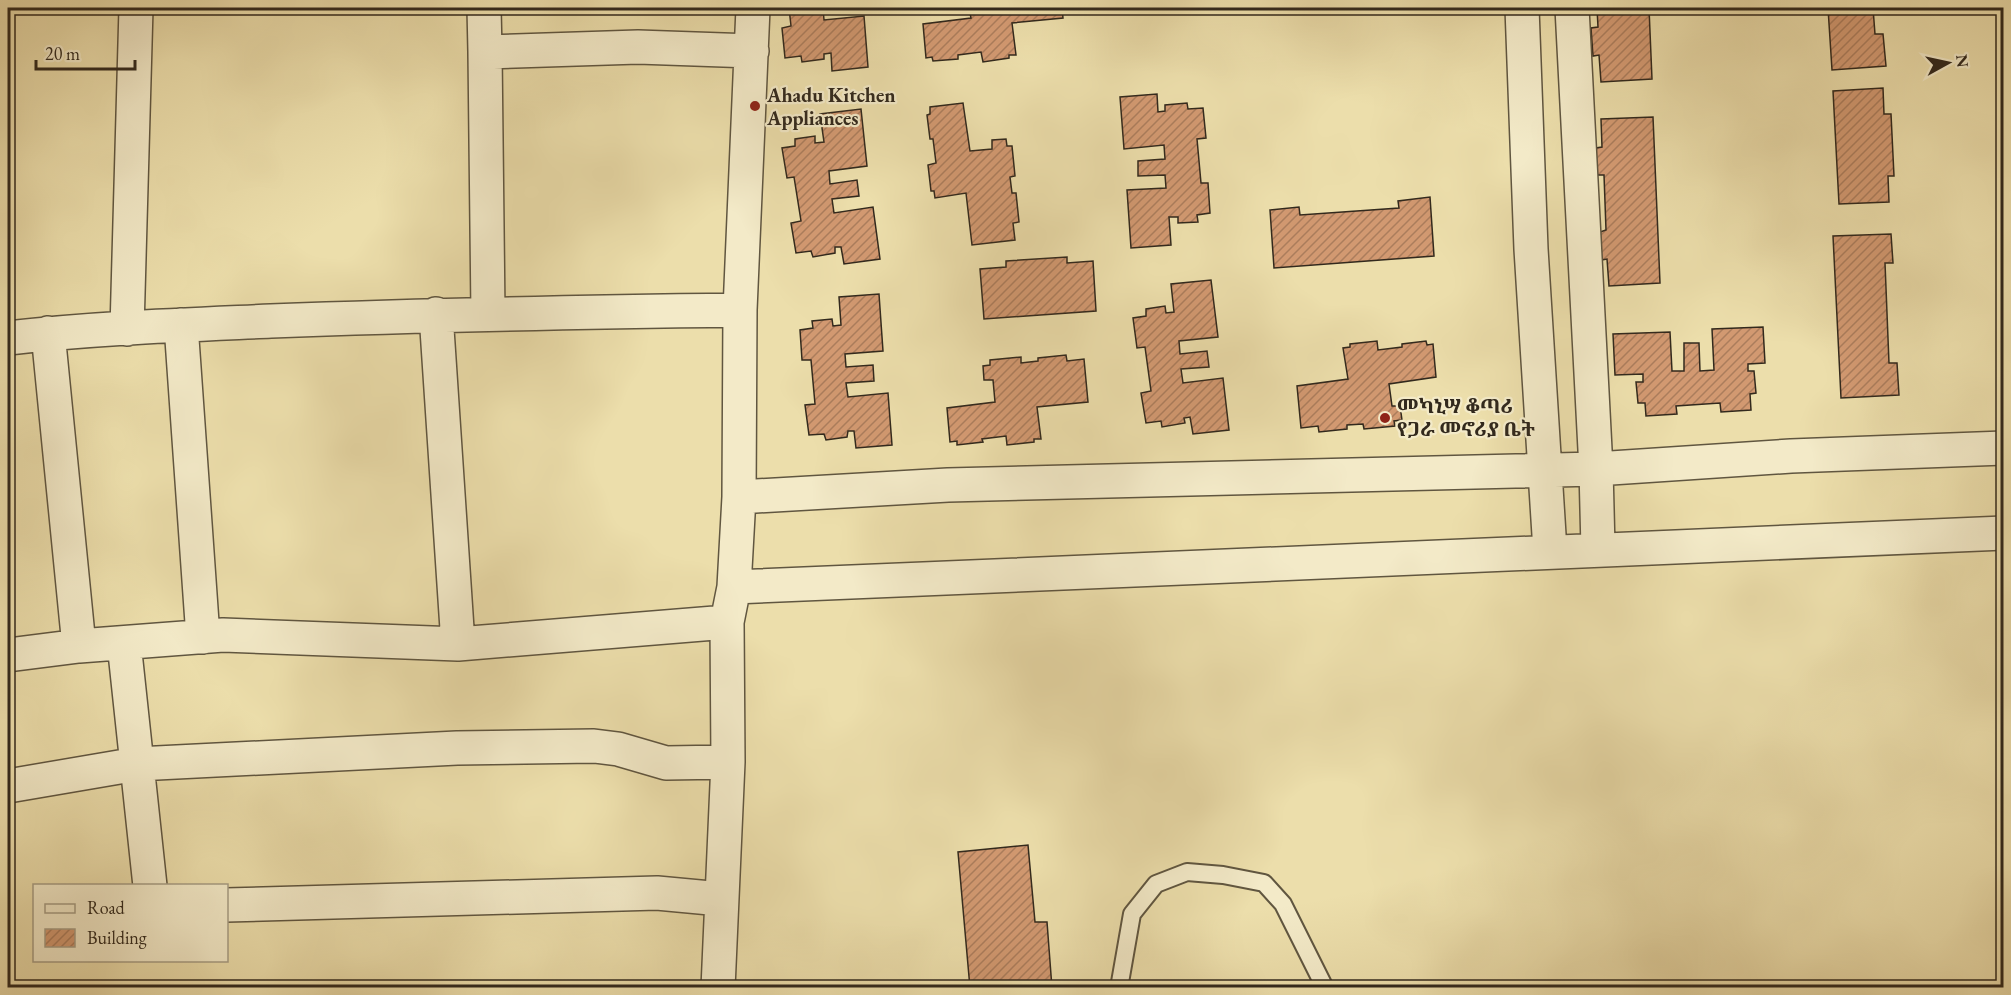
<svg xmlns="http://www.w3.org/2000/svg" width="2011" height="995" viewBox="0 0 2011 995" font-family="'EB Garamond','Noto Serif Ethiopic',serif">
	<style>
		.building { fill: url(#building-hatch); stroke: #32291d; stroke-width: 1.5 }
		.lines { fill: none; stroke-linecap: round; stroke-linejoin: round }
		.service-casing { stroke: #605640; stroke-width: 20 }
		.minor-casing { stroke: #605640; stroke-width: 36 }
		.service { stroke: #f3eac8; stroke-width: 16 }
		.minor { stroke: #f3eac8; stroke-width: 33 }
		.poi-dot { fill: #8f2418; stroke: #f3eac8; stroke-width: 2 }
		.labels { text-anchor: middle; stroke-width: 4.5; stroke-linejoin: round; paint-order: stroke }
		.poi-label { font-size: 20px; font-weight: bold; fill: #32291d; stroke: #f3eac8; text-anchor: start }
	</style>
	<defs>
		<pattern id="building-hatch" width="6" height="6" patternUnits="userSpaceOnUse" patternTransform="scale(1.5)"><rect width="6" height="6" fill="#d29971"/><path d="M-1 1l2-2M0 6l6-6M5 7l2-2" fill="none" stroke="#ab7d5c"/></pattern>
	</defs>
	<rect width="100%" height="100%" fill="#ecdeab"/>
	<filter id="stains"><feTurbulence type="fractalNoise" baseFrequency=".00333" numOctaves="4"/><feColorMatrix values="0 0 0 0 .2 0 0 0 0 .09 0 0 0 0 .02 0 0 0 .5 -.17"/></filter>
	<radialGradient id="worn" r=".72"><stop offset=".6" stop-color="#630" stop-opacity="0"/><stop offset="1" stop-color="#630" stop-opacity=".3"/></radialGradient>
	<path class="building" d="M789 8H823L824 20 864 16 868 67 832 71 831 53 824 54V59L802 62 801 56 785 58 782 28 791 26Z
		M969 8H1062L1063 18 1012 23 1016 55H1009V58L983 62 981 52 958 55V59L933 61 932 57 926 58 923 24 971 18Z
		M1597 8H1649L1652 79 1601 82 1599 55 1593 56 1591 28 1598 27Z
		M1828 8H1873L1875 34H1883L1886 66 1832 70Z
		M1883 88 1884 114H1891L1894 176H1888L1889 202 1839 204 1833 91Z
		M1157 94 1158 112 1165 111V105L1187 103 1188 109 1203 108 1206 138 1197 139 1201 183H1208L1210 213 1197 215 1198 222 1178 223V217H1169L1171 245 1131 248 1127 190 1166 188 1165 175 1138 176V161L1165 159 1164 145 1124 149 1120 97Z
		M963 103 970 151 992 149V140L1006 139 1007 146H1012L1015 176 1010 177 1012 193H1016L1019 222 1013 223 1015 240 972 245 966 193 935 198 934 191H931L928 165 936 163 933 139H930L927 115 930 114V107Z
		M861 109 867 166 829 171 830 184 857 180 859 196 832 199 834 213 873 207 880 259 844 264 841 247H835V253L813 257 811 251 796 253 791 223 801 221 794 177 787 178 782 148 795 146V139L815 136V143L824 142 820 114Z
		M1653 117 1660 283 1609 286 1607 259 1601 260 1600 232 1606 230 1604 175H1596V148L1602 147 1601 119Z
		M1430 197 1434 256 1274 268 1270 210 1299 207 1300 215 1399 208 1398 201Z
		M1891 234 1893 263H1885L1889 363H1897L1899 395 1841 398 1833 236Z
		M1067 257V263L1093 261 1096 311 984 319 980 269 1006 267V261Z
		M1211 280 1218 337 1179 341 1180 354 1207 351 1209 367 1181 369 1183 383 1223 378 1229 430 1193 434 1190 417 1184 418 1185 423 1162 427 1161 421 1146 423 1141 393 1151 391 1145 347 1137 348 1133 318 1146 316V309L1165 306 1166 313 1174 312 1171 284Z
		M879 294 883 351 845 354 846 367 873 365 874 381 846 383 848 397 888 393 892 445 856 448 854 431H848L847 437 826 440 824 434 809 435 805 405 815 404 811 360H802L800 330 813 328 812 321 832 319 833 326 841 325 839 297Z
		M1763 327 1765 363 1748 364V371H1754L1756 393 1750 394 1751 410 1721 412 1720 403 1676 406 1677 414 1646 416 1645 403H1638L1636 382H1643V374L1615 375 1613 334 1670 332 1672 371H1684V343H1699L1700 371 1714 370 1712 329Z
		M1377 341 1378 350 1402 347V344L1426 341 1427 345 1433 344 1436 377 1389 384 1392 406H1400L1402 420 1394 421 1395 426 1364 429 1363 424 1347 425V429L1319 432 1318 426 1301 428 1297 386 1348 379 1343 348 1350 347V344Z
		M1066 355 1067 361 1084 359 1088 402 1037 407 1041 439H1034V442L1007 445 1006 436 982 439 983 442 957 445V441L950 442 947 408 995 402 993 380H984L983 366 990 365V360L1021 357V363L1038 361V358Z
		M1028 845 1035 922H1047L1052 988H970L958 852Z"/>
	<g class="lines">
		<g class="service-casing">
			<path id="service" d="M1119 988 1132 914 1156 884 1187 872 1223 875 1264 883 1283 904 1325 988"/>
		</g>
		<g class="minor-casing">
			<path id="minor" d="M484 8 485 52 638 47 752 51
				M1522 8 1531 249 1550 551
				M1572 8 1596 469 1598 549
				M485 52 488 314
				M436 314 458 644
				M181 325 203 637
				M127 329 136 8
				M48 333 79 646
				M8 338C95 328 183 325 271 321 427 315 584 312 740 310
				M739 497 948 485 1596 469 1791 456 2004 448
				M734 587 2004 533
				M124 643 150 886
				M8 655 79 646 223 635 458 644 727 622
				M8 786 137 764 457 748 594 746 618 749 666 763 728 762
				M226 905 657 893 721 899
				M718 988 728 762 727 622 734 587 739 497 740 310 753 8"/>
		</g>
		<use href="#service" class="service"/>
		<use href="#minor" class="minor"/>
	</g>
	<g class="poi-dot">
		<circle cx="755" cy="106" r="6"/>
		<circle cx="1385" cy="418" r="6"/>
	</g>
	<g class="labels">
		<g class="poi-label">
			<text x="767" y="102">Ahadu Kitchen<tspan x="767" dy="23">Appliances</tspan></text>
			<text x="1397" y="413">መካኒሣ ቆጣሪ<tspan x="1397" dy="23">የጋራ መኖሪያ ቤት</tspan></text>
		</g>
	</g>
	<rect width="2011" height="995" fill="none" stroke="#ecdeab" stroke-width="30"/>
	<rect x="9" y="9" width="1993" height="977" fill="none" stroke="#32291d" stroke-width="3"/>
	<rect x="15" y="15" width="1981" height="965" fill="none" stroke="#32291d" stroke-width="1.5"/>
	<rect x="33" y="884" width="195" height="78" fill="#f3eac8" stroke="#a69d84" stroke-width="1.5"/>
	<rect x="45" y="904" width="30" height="9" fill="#f3eac8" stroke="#a69d84" stroke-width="1.5"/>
	<text x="87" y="914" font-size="18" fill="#32291d">Road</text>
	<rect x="45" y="929" width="30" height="18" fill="url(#building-hatch)" stroke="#a69d84" stroke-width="1.5"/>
	<text x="87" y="944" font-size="18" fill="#32291d">Building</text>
	<g transform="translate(1948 63) rotate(82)" stroke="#f3eac8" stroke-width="4.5" paint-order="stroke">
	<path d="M0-4.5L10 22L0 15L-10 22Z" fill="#32291d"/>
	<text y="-9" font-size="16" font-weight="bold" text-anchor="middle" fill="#32291d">N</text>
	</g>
	<path d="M36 60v9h99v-9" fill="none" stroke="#32291d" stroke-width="3"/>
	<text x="45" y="60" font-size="18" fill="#32291d" stroke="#f3eac8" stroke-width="4.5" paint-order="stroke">20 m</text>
	<rect width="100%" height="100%" filter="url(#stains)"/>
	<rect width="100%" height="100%" fill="url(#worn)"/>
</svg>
